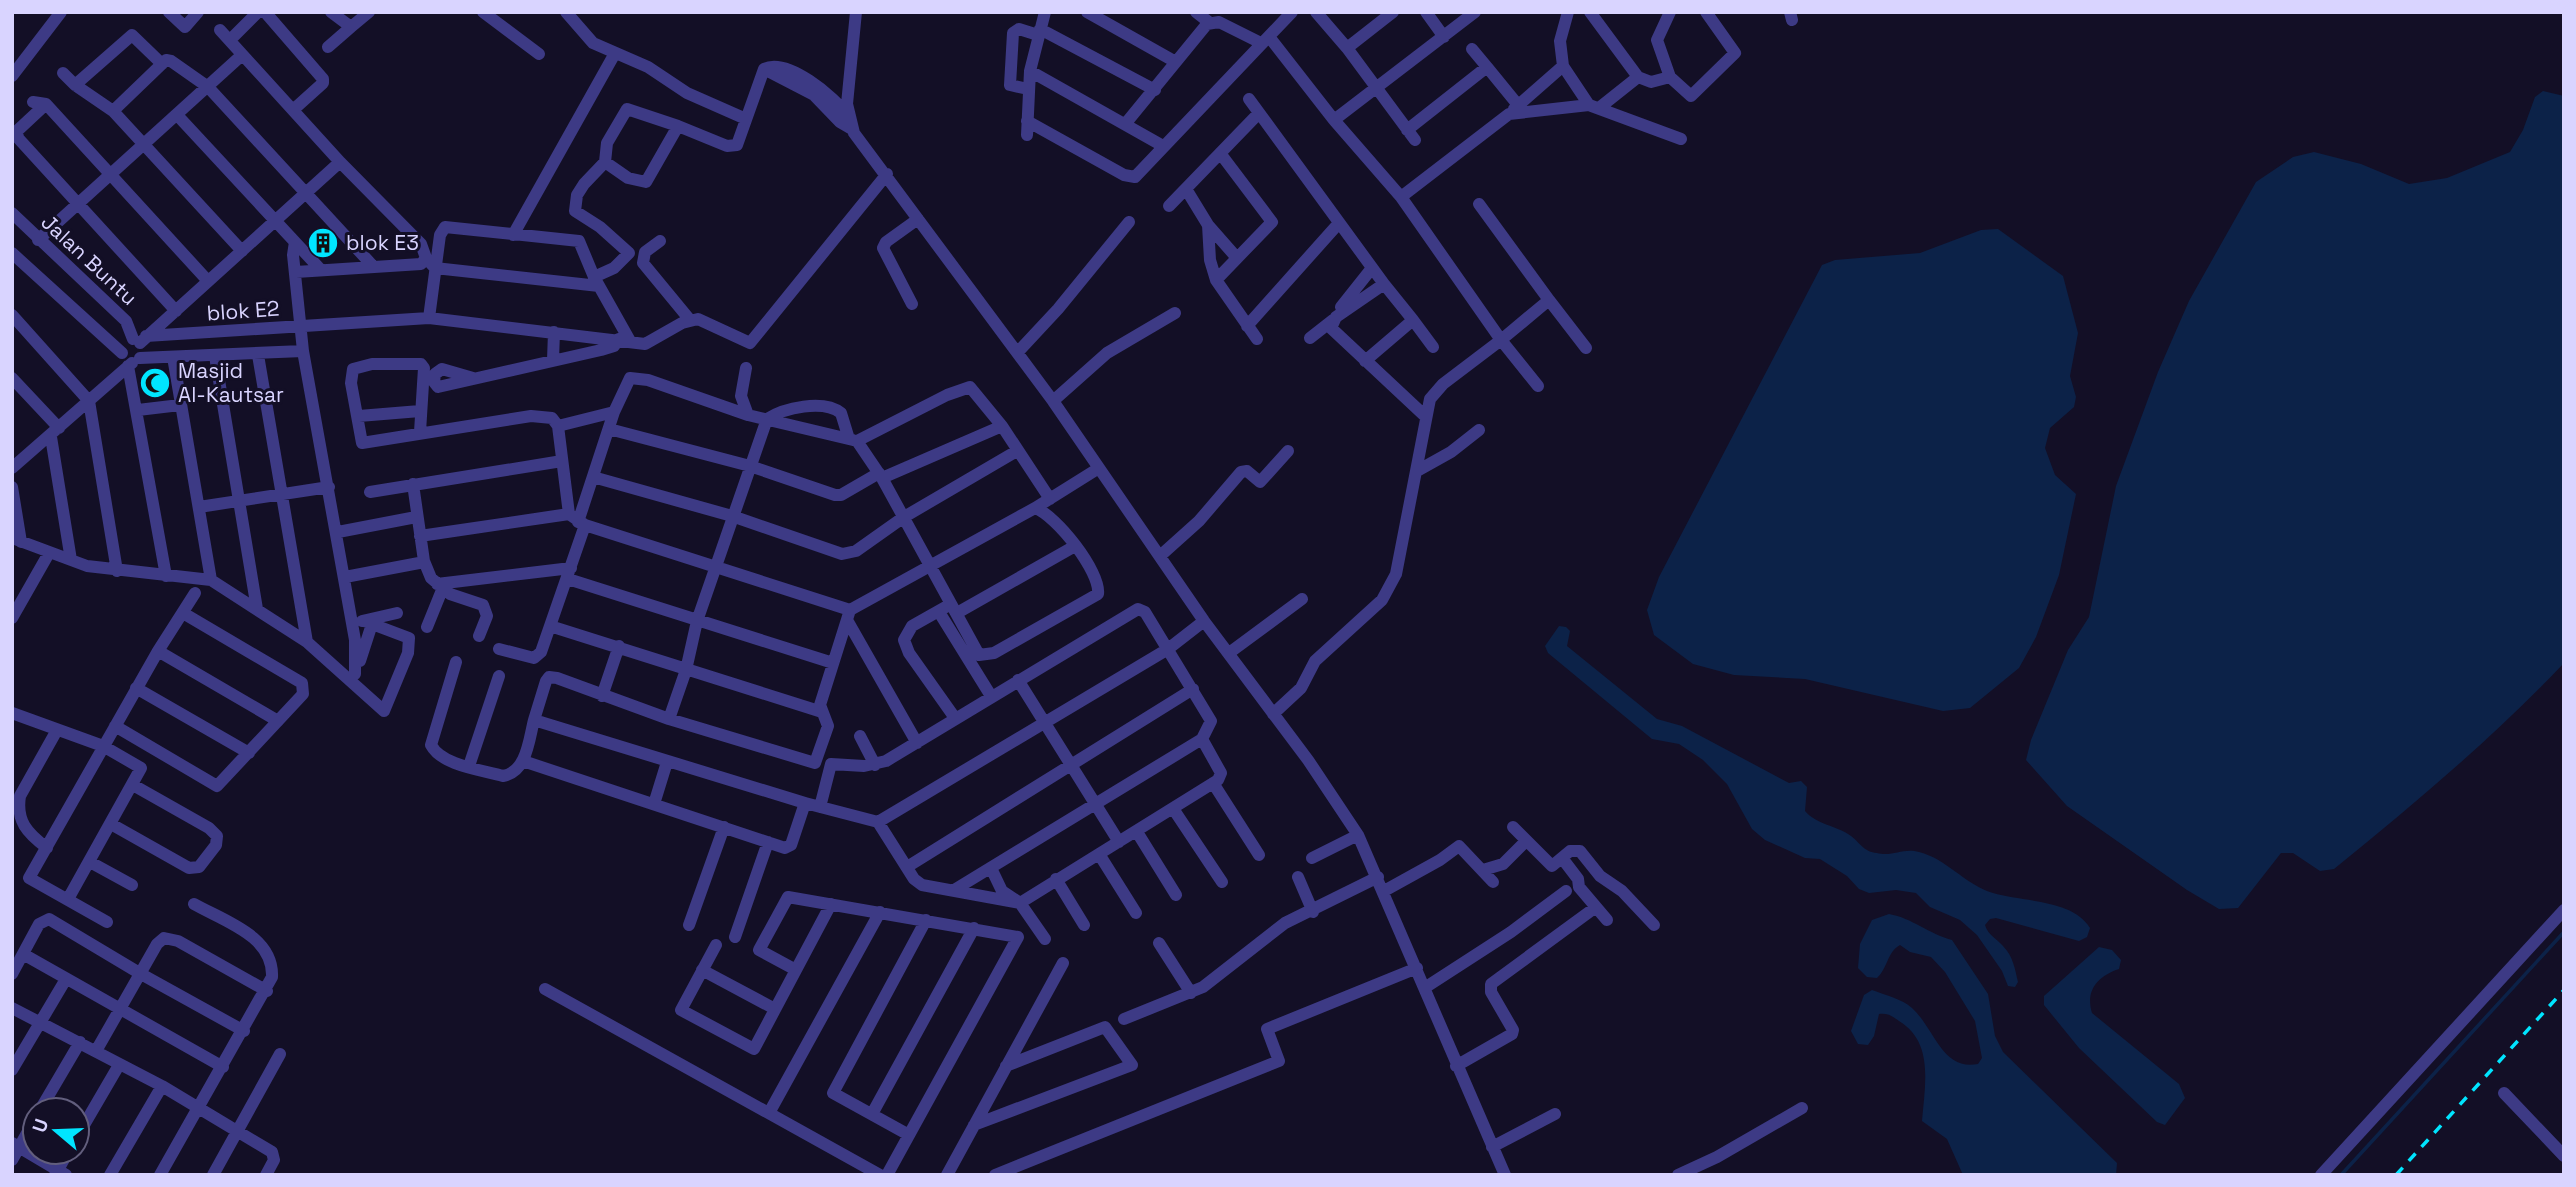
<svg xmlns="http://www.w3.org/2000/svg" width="2576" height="1187" viewBox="0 0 2576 1187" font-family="'Space Grotesk',sans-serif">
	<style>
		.water { fill: #0c2248 }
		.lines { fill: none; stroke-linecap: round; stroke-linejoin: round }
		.stream { stroke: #0c2248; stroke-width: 3.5 }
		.minor { stroke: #3d3a85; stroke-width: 12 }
		.rail { stroke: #00e5ff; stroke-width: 3.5; stroke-dasharray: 10 9; stroke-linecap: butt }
		.labels { text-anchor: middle; stroke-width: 6; stroke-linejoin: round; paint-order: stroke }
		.poi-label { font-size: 21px; fill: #d9d4ff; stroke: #130f26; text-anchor: start }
		.street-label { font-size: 21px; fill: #d9d4ff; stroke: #130f26 }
	</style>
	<rect width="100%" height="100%" fill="#130f26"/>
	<path class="water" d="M2543 91 2564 96V663C2493 738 2414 804 2334 869L2320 871 2293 853H2281L2238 908 2219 909 2187 890 2067 806 2026 760 2031 740 2068 650 2089 617 2116 486 2158 372 2189 301 2256 182 2293 157 2314 152 2361 164 2409 184 2447 178 2510 152 2523 130 2535 97Z
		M1998 229 2063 276 2078 333 2070 376 2076 397 2074 407 2050 428 2045 448 2055 475 2076 494 2059 575 2036 637 2019 668 1970 708 1943 711 1805 679 1734 675 1693 664 1654 635 1647 610 1659 577 1822 265 1835 260 1920 253 1981 230Z
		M1559 626 1566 627 1570 631 1567 646 1657 719 1682 726 1789 783 1801 781 1807 787 1805 811C1817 825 1836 825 1851 836 1857 840 1861 847 1867 850 1871 853 1878 853 1883 854 1895 855 1905 848 1919 852 1947 859 1964 884 1993 893 2022 902 2073 899 2090 928L2087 937 2079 941 1996 918 1990 919 1985 925C1988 935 1996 938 2003 946 2013 956 2015 969 2018 982L2015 987 2008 986 2002 971 1977 935 1960 920 1930 907 1916 893 1896 890 1869 893 1859 889 1847 876 1820 859 1805 858 1765 840 1752 829 1727 784 1703 760 1679 744 1652 739 1548 653 1545 646Z
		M1889 914C1912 918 1929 934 1952 940L1988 994 1995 1036 2003 1052 2117 1163 2116 1175H1963L1947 1139 1922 1121C1925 1085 1934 1042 1899 1021 1892 1016 1888 1013 1879 1014L1874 1036 1868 1045 1858 1044 1851 1031 1864 995 1872 990C1885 995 1902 999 1912 1008 1935 1029 1942 1071 1978 1064L1982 1058 1975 1021 1945 972 1931 957 1910 952 1900 945C1887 952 1888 968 1877 978L1867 977 1858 968 1860 944 1872 920Z
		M2099 947 2112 950 2121 960 2119 969C2098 976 2085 990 2092 1013L2179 1084 2185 1098 2165 1125 2157 1122 2079 1048 2044 1005V996Z"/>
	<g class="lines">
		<path class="stream" d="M2341 1175 2564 932"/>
		<path class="minor" d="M169 12 185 27 198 12
			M265 12 323 79V83L293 110
			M331 12 351 27 369 12
			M483 12 539 54
			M566 12 593 43 648 67 687 93 746 119
			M856 12 847 104 854 133 1053 401 1204 621 1308 760 1358 835 1505 1175
			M1087 12 1174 61
			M1196 12 1210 23
			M1316 12 1347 48
			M1393 12 1347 48 1415 140
			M1426 12 1444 37
			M1590 12 1638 77
			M1670 12 1657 40 1670 77 1691 96 1735 53 1706 12
			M1790 12 1792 20
			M1040 29 1155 90
			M1270 38 1334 120
			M231 39 258 12
			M328 47 351 27
			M1472 49 1487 67
			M1563 66 1589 105
			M1030 71 1163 146
			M63 73 75 85 113 111 242 251
			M12 76 61 12
			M75 85 132 35 162 64
			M1028 89 1010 85 1013 33 1019 29 1038 35
			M1249 99 1384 284
			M33 102 46 104 208 281
			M46 104 17 131 18 138 176 311
			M1599 108 1638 77 1651 82 1670 77
			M1514 109 1563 66 1560 41 1568 12
			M113 111 166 60 171 61 208 87 372 265
			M847 115C835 97 787 57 764 69L814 95 840 122 852 129
			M178 116 321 270
			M1027 121 1124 175 1135 177 1292 12
			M1126 123 1207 24 1219 22 1261 43
			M1407 130 1487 67 1518 105
			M1027 135 1030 71 1045 12
			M340 162 421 244 426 258 435 268 599 286
			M605 162 607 143 627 109 678 126
			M1186 189 1208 225 1210 260 1216 280 1257 339
			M1401 197 1509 114 1589 105 1681 139
			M1479 204 1549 300 1501 340 1538 386
			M1169 206 1259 113
			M12 213 126 321 133 339
			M1208 225 1237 258
			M513 235 614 55
			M38 240 242 55
			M660 241 645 252 643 263 690 320
			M295 242 293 255 303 351 355 640V674
			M12 253 122 353
			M296 272 421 264 426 258
			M1216 280 1272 222 1220 153
			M1549 300 1586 348
			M912 304 883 248 886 242 918 219
			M1341 307 1372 268
			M12 315 89 401 117 571
			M429 318 440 235 445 227 579 241 594 277
			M1413 320 1433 347
			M1247 326 1339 223
			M146 336 429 318 645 344 682 323 698 319 750 343 887 174
			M1310 338 1333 320
			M630 341 594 277 614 268 629 253 600 227 575 211 577 195 584 184 605 162 628 178 646 182 678 126 727 146 737 145 764 69
			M140 343 340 162 220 30
			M1018 352 1058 309 1129 222
			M258 355 307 642
			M215 356 257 609
			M173 357 211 580 307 642 384 711 408 653 409 638 364 621
			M140 358 303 351
			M553 360 554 332
			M1365 361 1413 320 1384 284 1336 317 1331 328 1425 416
			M128 366 166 576
			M746 368 741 396 748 415
			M12 378 59 428
			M473 378 442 369 435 374 434 382 438 387 601 350 614 346 619 339
			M1053 401 1107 353 1175 313
			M138 410 180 405
			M359 416 420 411
			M558 426 614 412
			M609 429 750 466 835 495H841L879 473
			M420 432 424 368 421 364H372L353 369 351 383 362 443 531 416 552 418 558 426 569 514
			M51 437 71 560
			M12 468 132 363
			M1417 471 1451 452 1479 430
			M593 477 732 516 842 554 856 551 904 517 1017 451
			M882 478 1002 426
			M413 484 424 561 431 578 450 594 483 605 487 616 479 636
			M12 487 21 542
			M370 492 562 461
			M199 507 329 487
			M1035 508C1056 515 1101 572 1098 594L994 653 979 655 882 478 857 441 947 395 970 387 1002 426 1050 499
			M578 522 614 412 630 378 648 380 748 415 853 440
			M585 525 550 626 822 712
			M338 532 411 518
			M420 536 569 514 585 525 850 610 1035 508 1099 468
			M12 538 87 566 211 580
			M1160 556 1199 521 1241 472 1247 471 1260 482 1288 451
			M345 577 419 563
			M568 579 833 663
			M437 584 571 568
			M951 604 912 626 904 640 909 653 955 718
			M939 612 991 696
			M957 613 1075 546
			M12 618 49 553
			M847 620 917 743
			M362 621 397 613
			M427 627 442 590
			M499 649 534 658 541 652 550 626
			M158 651 278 721
			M1229 653 1302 599
			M360 661 372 624
			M456 662 431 745C442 766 483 770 503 776 527 772 529 739 534 720L805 803 878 822 1168 649 1204 621
			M1018 680 1119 842
			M136 688 249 753
			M602 696 619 646
			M12 713 103 746 141 768 68 899
			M1273 714 1301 688 1315 661 1382 600 1396 574 1430 399 1443 384 1501 340 1401 197 1334 120 1475 12
			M669 719 686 670 697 621 767 419C784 408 823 399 841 413L849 439
			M534 720 546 681 549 677 557 678 669 719 815 763 828 726 820 705 850 610
			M115 726 217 786 303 694 302 683 183 613
			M860 736 875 765
			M523 761 785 848 791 845 805 803
			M469 766 499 676
			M1213 783 1259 855
			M654 804 667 762
			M820 807 831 764 864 766 886 761 1138 609 1145 612 1211 721 1202 739 1221 773 1218 780 1020 903 922 885 914 879 878 822
			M1174 810 1222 882
			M111 824 189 868 199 867 216 845 217 836 209 828 133 785
			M1513 827 1552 866 1570 851H1580L1600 876 1622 891 1654 925
			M1137 832 1176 895
			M47 848C27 833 16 821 20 796L57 730
			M1099 854 1136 913
			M1312 858 1358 835
			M1562 858 1578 879 1579 887 1607 920
			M90 862 132 885
			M907 867 1193 689
			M991 868 1002 891 1020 903 1045 939
			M1483 870 1503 864 1526 841
			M1298 877 1313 912
			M1056 879 1084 925
			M954 890 1202 739
			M1384 891 1440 860 1459 846 1493 882
			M107 922 29 878 158 651 195 593
			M689 925 724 827
			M735 937 768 842
			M1159 943 1191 993
			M716 945 681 1010 754 1049 831 904
			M23 954 223 1067
			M702 970 775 1009
			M796 970 759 950 788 897 1018 937 887 1175
			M12 974 39 924 49 919 141 974 244 1031
			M1426 987 1511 932 1566 891
			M545 989 880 1175
			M12 1008 162 1086 272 1152 274 1160 266 1175
			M1124 1019 1203 987 1285 923 1378 877
			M96 1051 157 944 164 938 178 941 267 991
			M1456 1066 1512 1034 1513 1030 1491 992V984L1596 907
			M12 1070 66 979
			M2504 1093 2564 1156
			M40 1110 80 1042
			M769 1113 880 912
			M872 1114 974 928
			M974 1125 1132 1065 1105 1027 1006 1066
			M909 1135 833 1093 926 920
			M77 1137 119 1065
			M12 1143 66 1175
			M1492 1147 1555 1114
			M12 1160 35 1119
			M55 1175 68 1152
			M110 1175 162 1086
			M160 1175 272 977C274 936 224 921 194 904
			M213 1175 280 1054
			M947 1175 1063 963
			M995 1175 1279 1061 1267 1029 1417 968
			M1678 1175 1717 1157 1802 1108
			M2321 1175 2564 910"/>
		<path class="rail" d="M2396 1175 2564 990"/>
	</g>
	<defs>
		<g id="building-disc" transform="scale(1.575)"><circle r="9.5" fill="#00e5ff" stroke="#130f26"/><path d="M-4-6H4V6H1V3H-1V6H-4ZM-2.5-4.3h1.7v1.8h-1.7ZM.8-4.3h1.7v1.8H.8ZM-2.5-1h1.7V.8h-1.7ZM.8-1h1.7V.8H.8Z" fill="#111"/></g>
		<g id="mosque-disc" transform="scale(1.575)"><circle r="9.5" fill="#00e5ff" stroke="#130f26"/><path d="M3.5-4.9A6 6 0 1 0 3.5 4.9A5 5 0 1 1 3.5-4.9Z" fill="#111"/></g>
	</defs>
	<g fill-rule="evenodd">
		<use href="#building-disc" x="323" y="243"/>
		<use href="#mosque-disc" x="155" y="383"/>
	</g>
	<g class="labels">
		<g class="poi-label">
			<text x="346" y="250">blok E3</text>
			<text x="178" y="378">Masjid<tspan x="178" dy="24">Al-Kautsar</tspan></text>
		</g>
		<g class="street-label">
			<text transform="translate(89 260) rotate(43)" y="7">Jalan Buntu</text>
			<text transform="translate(243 311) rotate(-4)" y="7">blok E2</text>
		</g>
	</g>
	<rect width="2576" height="1187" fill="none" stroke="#d9d4ff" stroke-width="28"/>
	<g transform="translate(56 1131) rotate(289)"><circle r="33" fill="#130f26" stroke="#625e7d" stroke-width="2"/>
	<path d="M0-5L12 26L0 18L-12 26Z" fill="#00e5ff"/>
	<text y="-10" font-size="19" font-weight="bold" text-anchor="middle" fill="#d9d4ff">U</text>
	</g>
</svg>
